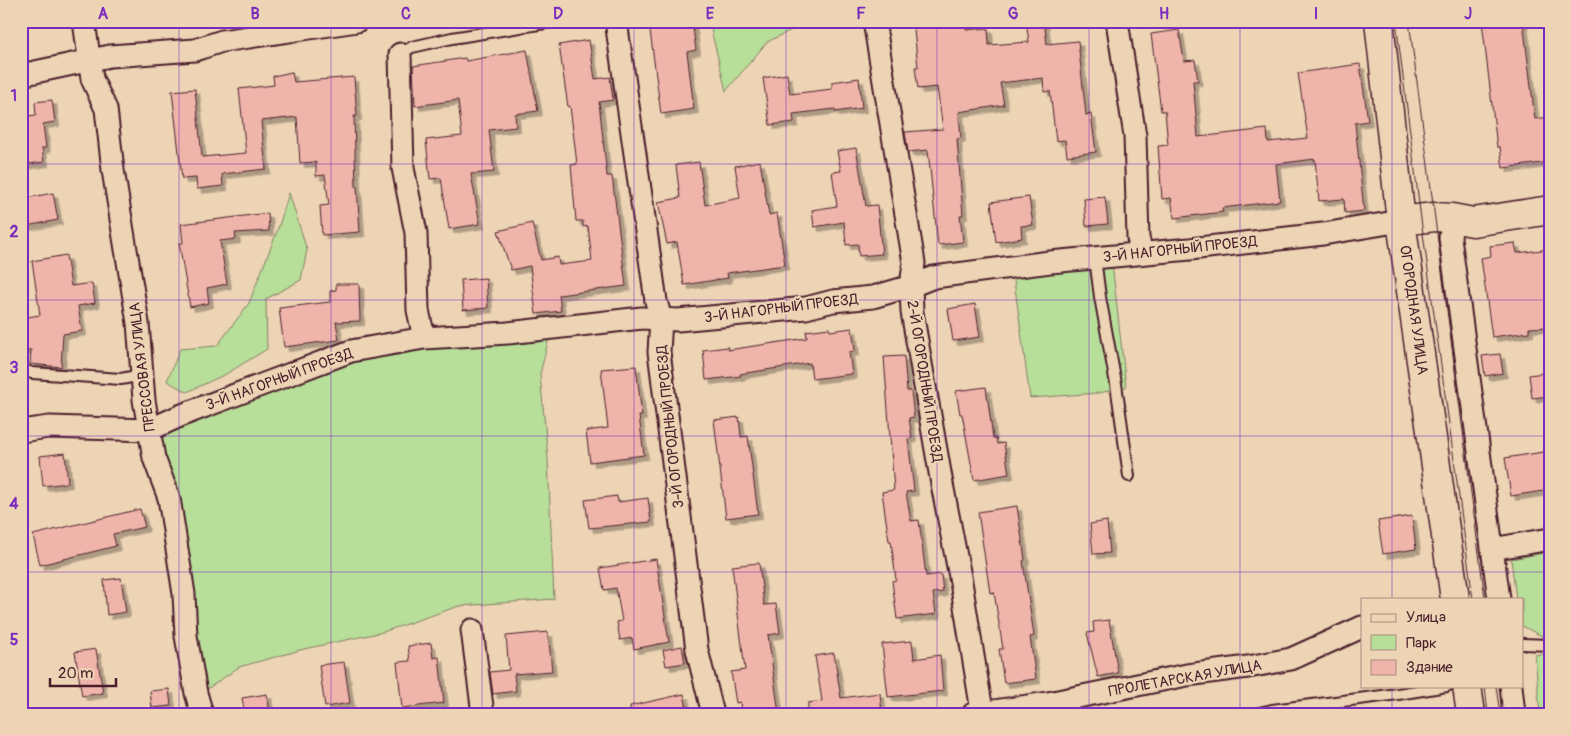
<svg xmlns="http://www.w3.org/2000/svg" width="1571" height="735" viewBox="0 0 1571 735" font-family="Pangolin,sans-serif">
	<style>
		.green { fill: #b8df9a; stroke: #817f62 }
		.building { fill: #efb5aa; stroke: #4a1f2b; filter: url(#shadow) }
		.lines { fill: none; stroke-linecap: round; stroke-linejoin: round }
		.lane-casing { stroke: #4a1f2b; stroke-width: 14 }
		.street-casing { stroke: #4a1f2b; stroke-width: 25 }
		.secondary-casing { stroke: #4a1f2b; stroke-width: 31 }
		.lane { stroke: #edd4b5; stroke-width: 10 }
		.street { stroke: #edd4b5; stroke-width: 21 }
		.secondary { stroke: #edd4b5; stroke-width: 28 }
		.tram { stroke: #4a1f2b; stroke-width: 1 }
		.grid { fill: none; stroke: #7b2cbf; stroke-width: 1; stroke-opacity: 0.55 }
		.labels { text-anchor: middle; stroke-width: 4; stroke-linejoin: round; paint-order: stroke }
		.street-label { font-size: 15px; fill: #4a1f2b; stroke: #edd4b5 }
		.neatline { fill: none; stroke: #7b2cbf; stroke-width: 2 }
		.grid-label { font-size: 16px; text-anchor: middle; font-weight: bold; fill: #7b2cbf }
	</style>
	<defs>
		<filter id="shadow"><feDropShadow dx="4.5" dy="4.5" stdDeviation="0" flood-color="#0004"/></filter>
	</defs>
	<rect width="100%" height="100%" fill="#edd4b5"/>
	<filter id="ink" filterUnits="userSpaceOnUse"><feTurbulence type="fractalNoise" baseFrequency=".02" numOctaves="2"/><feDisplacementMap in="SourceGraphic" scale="10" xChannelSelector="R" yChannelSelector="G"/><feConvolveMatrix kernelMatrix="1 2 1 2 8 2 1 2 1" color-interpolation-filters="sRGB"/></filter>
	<g filter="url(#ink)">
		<path class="green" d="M709 21H810L767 42 726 91Z
			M289 193 307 250 301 280 266 299 267 349 226 374 187 392 167 381 180 349 217 346 249 303 278 229Z
			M1112 263 1126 387 1099 393 1030 398 1013 273Z
			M549 338 540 374 548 459 554 599 459 606 383 632 304 649 239 667 203 692 159 441 167 428 352 359 427 347Z
			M1550 552V635L1542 636 1522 626V599H1516L1511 559Z
			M1550 653V714H1540L1535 655Z"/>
		<path class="building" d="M660 21H692L696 50 687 52 694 109 661 114 649 23Z
			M913 21H934V27L966 24V30L988 28 989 45 1029 42 1026 21H1044L1047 44 1078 41 1086 115 1091 114 1096 152 1067 156 1065 140 1056 141 1050 91 1044 92 1043 78 1000 83 1004 105 959 112 961 138 957 139 963 215H960L963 242 938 245 928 150 908 152 905 132 943 129 937 87 918 89 915 67H918Z
			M1482 21H1523L1535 119 1550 117V162L1503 168 1500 147H1497Z
			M1179 30 1184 61 1195 60 1198 81H1193L1198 137 1267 129 1268 142 1308 138 1298 73 1360 64 1368 121 1355 123 1364 211 1345 213 1344 199 1319 201 1315 159 1276 164 1280 201 1222 208 1223 212 1174 218 1171 198 1162 199 1158 146 1168 145 1165 111H1161L1151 34Z
			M589 40 595 79 610 77 613 100 599 102 607 176H612L626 286 559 295 561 311 536 314 530 266 511 270 498 231 532 223 541 260 558 257 559 265 592 261 588 226 583 227V221H576L571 165 577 164 570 106 568 107 559 45Z
			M527 50 538 111 515 114 516 127 489 130 494 172 471 174 480 224 449 229 441 178 430 179 426 140 462 136 458 100 415 106 413 66 465 58 466 61Z
			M292 72 294 82 354 77 357 116H354L356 187H357L360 232 322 235 320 206 329 205 325 175 316 176V162L300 163 297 117 261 121 266 169 222 174 223 186 197 189 196 178 182 179 172 91 195 89 202 157 246 153 239 89 274 85 273 76Z
			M787 74 790 94 832 89V82L859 78 862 108 835 112V109L793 114 794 122 770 125 763 78Z
			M52 100 55 122 43 124 46 148H42L44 162 21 165V117L36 115 35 102Z
			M856 148 866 206 877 205 882 254 859 256 858 244 846 245 844 222 814 227 812 210 837 206 832 172 841 171 837 151Z
			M760 161 769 215 777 213 785 265 727 273 728 278 684 285 677 242 667 244 658 202 680 198 676 165 699 162 705 205 740 198 735 166Z
			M53 193 58 220 21 227V199Z
			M1029 197 1033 225 1021 226 1022 238 996 242 991 202Z
			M1105 197 1108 224 1086 226 1084 199Z
			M268 213 269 231 235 233 236 239 220 241 227 284 207 288 209 303 190 307 179 243H183L181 224Z
			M1515 243 1517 253 1550 249V327L1529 328V332L1492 337 1481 258 1491 256 1490 246Z
			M66 255 71 286 92 283 95 303 78 306 82 331 63 334 61 367 30 364 31 350 21 351V318L40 315 32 261Z
			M486 278 488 308 463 310 461 280Z
			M336 284H359L360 321 336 322 339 340 284 347 279 308 330 302V291L336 290Z
			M975 304 980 337 953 341 948 309Z
			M829 328 830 331 852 328 855 351 849 352 852 374 812 379 810 363 740 374 741 376 706 380 703 350 728 347V350L807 338 806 331Z
			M1500 354 1503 373 1485 376 1482 356Z
			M904 356 907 391H911L914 417 909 418 912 438 908 439 914 491 906 492 911 521 919 520 926 576 941 574 943 592 933 593 936 614 897 619 892 581 896 580 891 541H889L882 492 894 490 884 357Z
			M636 366 642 416H639L644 455 590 462 586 431 608 428 601 369Z
			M1550 372V396L1532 398 1529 375Z
			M986 387 993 438H996L997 444 1004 443 1009 474 974 480 962 414H960L956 391Z
			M739 417 741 437 748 436 758 514 726 518 714 420Z
			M1550 451V490L1511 496 1505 458Z
			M65 453 68 483 43 486 40 456Z
			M617 496 618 502 648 498 651 522 589 528 585 500Z
			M1017 506 1025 560 1023 561 1034 636 1030 637 1036 679 1004 683 999 649H1003L994 592 990 593 978 512Z
			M140 509 145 527 113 534 116 546 40 565 33 535Z
			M1412 516 1416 549 1383 554 1378 521Z
			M1107 521 1110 553 1093 554 1090 524Z
			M656 559 669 642 634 649 632 638 620 640 617 622 622 621 616 588 604 590 600 568Z
			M759 563 764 605 776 604 780 633 768 635 779 714H742L740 702 736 703 731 672 745 670 732 566Z
			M121 578 126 612 107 615 104 580Z
			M1109 620 1118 673 1098 677 1087 633 1094 632 1093 622Z
			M548 632 552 671 514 674 516 691 493 694 490 672 509 670 506 636Z
			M912 641 914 659 940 655 943 691 888 697 882 644Z
			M431 643 433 658 439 657 444 703 402 708 397 662 410 661 408 646Z
			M682 646 685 663 666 666 663 650Z
			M96 649 103 693 82 696 75 652Z
			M834 653 841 698 880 693 882 714H808V703L822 701 815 656Z
			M344 662 350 703 325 707 319 665Z
			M169 689 171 706 152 708 150 691Z
			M267 694 270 714H245L242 698Z
			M684 694 688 714H631L630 706Z"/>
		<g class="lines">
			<g class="lane-casing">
				<path id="lane" d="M400 54 412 47 452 38 558 21
					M1095 258 1100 297 1116 384 1129 476
					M21 369 32 373 121 379 142 375
					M1522 644 1550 645
					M1255 714 1272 710 1398 694 1447 686"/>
			</g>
			<g class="street-casing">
				<path id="street" d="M84 21 92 79 106 109 113 170 138 323 144 400 154 458 169 498 184 594 186 636 196 693 202 714
					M616 21 656 301 661 319 659 352 697 650 713 714
					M874 21 914 263 911 286 912 312 942 484 961 582 982 711
					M1117 21 1135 136 1138 238 1142 253
					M400 54 403 168 416 233 418 310 424 338
					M21 75 110 56 195 50 222 41 357 21
					M1452 218 1450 238 1499 599
					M21 431 49 427 149 430 182 415 351 351 424 338 508 333 642 318 678 320 806 308 833 301 873 297 911 286 934 277 1050 262 1190 249 1323 234 1401 221
					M1492 549 1550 539
					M472 630 483 714
					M1511 686 1514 714
					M973 714 1048 703 1187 675 1248 667 1291 659 1362 627"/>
			</g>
			<g class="secondary-casing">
				<path id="secondary" d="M1379 21 1401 221 1455 599
					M1401 221 1434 217 1452 218 1473 222 1550 210
					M1467 686 1471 714"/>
			</g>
			<use href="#lane" class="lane"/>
			<use href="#street" class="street"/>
			<use href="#secondary" class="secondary"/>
			<path class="tram" d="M1396 21 1421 219 1473 599
				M1409 21 1485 599
				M1485 686 1488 714
				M1496 686 1500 714"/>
		</g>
	</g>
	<path class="grid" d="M179 21V714M331 21V714M482 21V714M634 21V714M786 21V714M937 21V714M1089 21V714M1240 21V714M1392 21V599M21 164H1550M21 300H1550M21 436H1550M21 572H1550M1392 686V714"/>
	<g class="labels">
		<g class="street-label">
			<text transform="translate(1180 249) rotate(-6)" y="5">3-Й НАГОРНЫЙ ПРОЕЗД</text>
			<text transform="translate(781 308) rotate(-7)" y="5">3-Й НАГОРНЫЙ ПРОЕЗД</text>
			<text transform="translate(1414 310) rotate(82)" y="5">ОГОРОДНАЯ УЛИЦА</text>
			<text transform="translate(142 367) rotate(-97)" y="5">ПРЕССОВАЯ УЛИЦА</text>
			<text transform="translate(279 379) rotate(-20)" y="5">3-Й НАГОРНЫЙ ПРОЕЗД</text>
			<text transform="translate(925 381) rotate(81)" y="5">2-Й ОГОРОДНЫЙ ПРОЕЗД</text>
			<text transform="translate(670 427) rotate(-96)" y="5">3-Й ОГОРОДНЫЙ ПРОЕЗД</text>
			<text transform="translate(1185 678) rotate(-10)" y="5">ПРОЛЕТАРСКАЯ УЛИЦА</text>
		</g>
	</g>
	<rect width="1571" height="735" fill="none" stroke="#edd4b5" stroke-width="55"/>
	<rect x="1361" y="598" width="162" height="90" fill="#edd4b5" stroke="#ac8c7e"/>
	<rect x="1371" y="614" width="25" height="8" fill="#edd4b5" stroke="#ac8c7e"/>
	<text x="1406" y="622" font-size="15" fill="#4a1f2b">Улица</text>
	<rect x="1371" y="635" width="25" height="15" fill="#b8df9a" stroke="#ac8c7e"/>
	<text x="1406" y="648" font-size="15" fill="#4a1f2b">Парк</text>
	<rect x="1371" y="660" width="25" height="15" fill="#efb5aa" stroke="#ac8c7e"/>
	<text x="1406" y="672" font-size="15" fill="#4a1f2b">Здание</text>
	<path d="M50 678v8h66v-8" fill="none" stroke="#4a1f2b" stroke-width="2.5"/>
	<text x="58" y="678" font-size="15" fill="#4a1f2b" stroke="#edd4b5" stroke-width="4" paint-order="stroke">20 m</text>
	<rect x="28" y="28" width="1516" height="680" class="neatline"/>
	<g class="grid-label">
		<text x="103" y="19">A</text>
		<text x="255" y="19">B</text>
		<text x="406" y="19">C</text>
		<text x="558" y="19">D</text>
		<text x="710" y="19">E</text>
		<text x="861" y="19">F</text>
		<text x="1013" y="19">G</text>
		<text x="1164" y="19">H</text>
		<text x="1316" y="19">I</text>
		<text x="1468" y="19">J</text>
		<text x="14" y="101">1</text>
		<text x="14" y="237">2</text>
		<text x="14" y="373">3</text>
		<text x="14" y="509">4</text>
		<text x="14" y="645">5</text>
	</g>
</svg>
